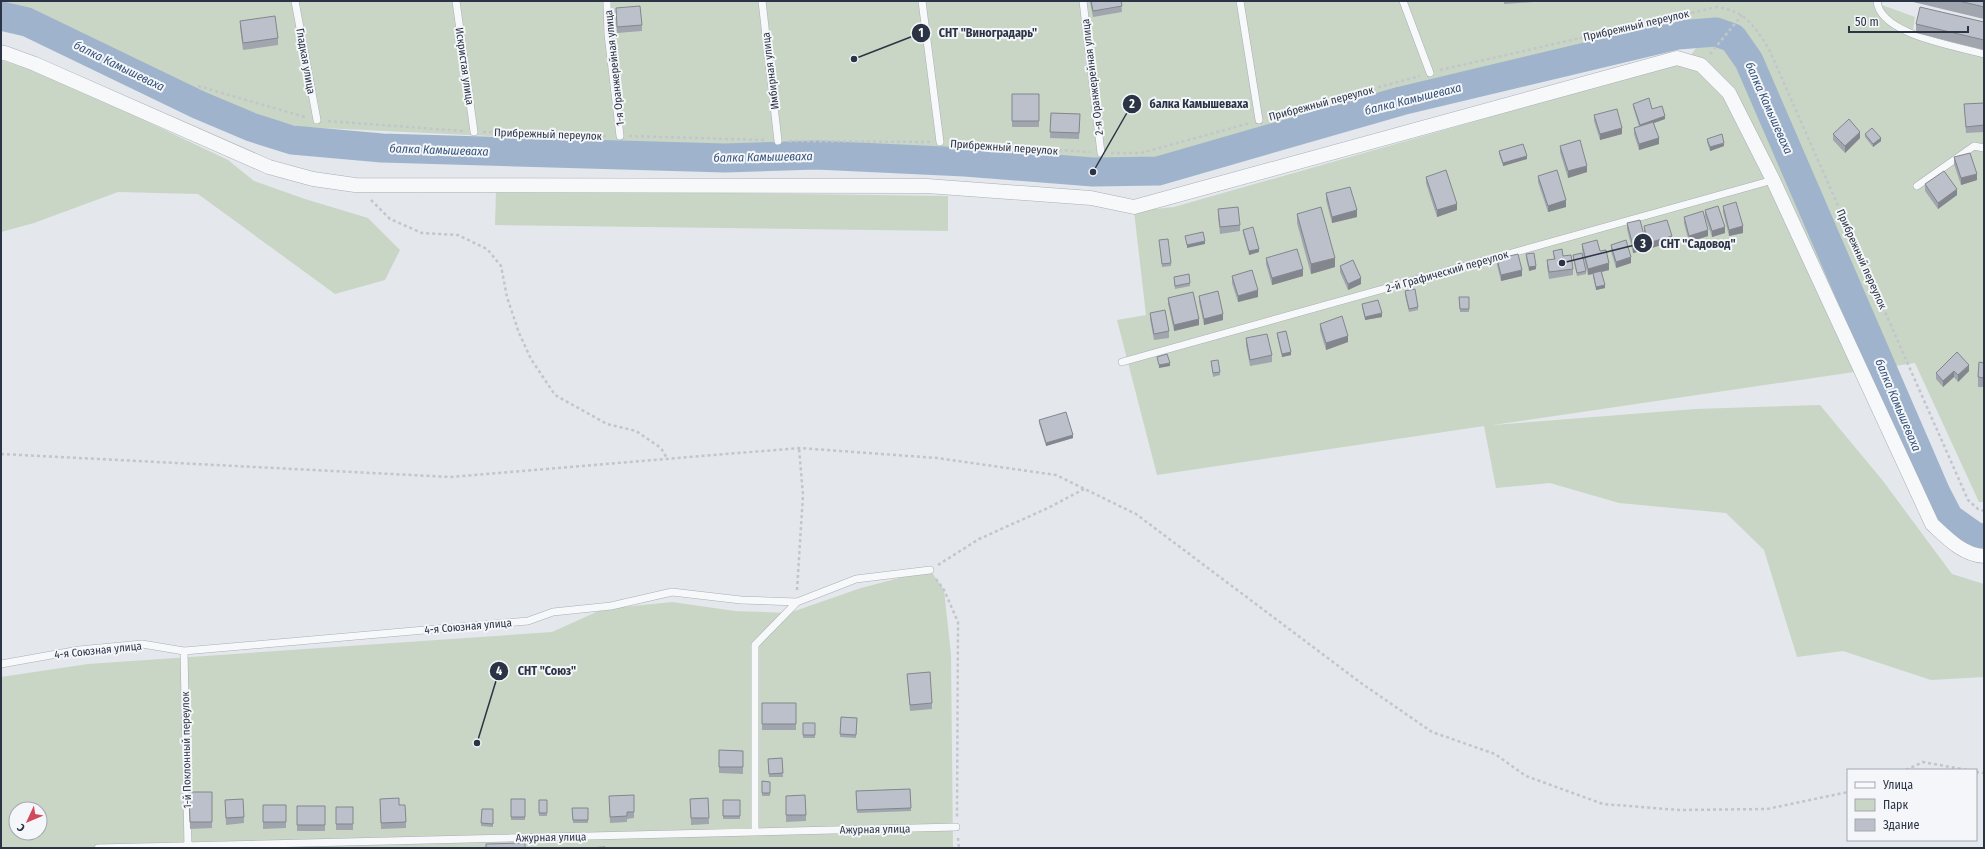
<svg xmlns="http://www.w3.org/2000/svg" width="1985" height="849" viewBox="0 0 1985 849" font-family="'Fira Sans Condensed',sans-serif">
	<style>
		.green { fill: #c9d6c5; fill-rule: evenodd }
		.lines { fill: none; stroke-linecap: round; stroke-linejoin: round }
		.river { stroke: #9fb4cc; stroke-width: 29 }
		.service-casing { stroke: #a9aeb7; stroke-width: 8 }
		.minor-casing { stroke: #a9aeb7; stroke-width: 15 }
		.path { stroke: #c2c5cb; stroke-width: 2.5; stroke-dasharray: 3 3; stroke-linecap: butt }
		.service { stroke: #f7f8fa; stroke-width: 7 }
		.minor { stroke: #f7f8fa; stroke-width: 14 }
		.wall { fill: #a1a5ae }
		.shaded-wall { fill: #83868d }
		.building { fill: #bbc0ca; stroke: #83868d }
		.labels { text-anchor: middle; stroke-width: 4; stroke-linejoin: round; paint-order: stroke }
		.street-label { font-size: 11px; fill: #2b3445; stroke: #f4f6f9 }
		.water-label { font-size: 12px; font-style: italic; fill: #34527a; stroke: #f4f6f9 }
		.leader { fill: none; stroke: #2b3445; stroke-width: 1.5 }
		.callout-dot { fill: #2b3445; stroke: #f4f6f9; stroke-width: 1.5 }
		.mark-label { font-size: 12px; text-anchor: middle; font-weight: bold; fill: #fff }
		.callout-label { font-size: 12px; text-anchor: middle; font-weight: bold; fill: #2b3445; stroke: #f4f6f9; stroke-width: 4; stroke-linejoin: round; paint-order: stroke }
	</style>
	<rect width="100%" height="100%" fill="#e4e7ec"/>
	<path class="green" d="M1 1H1882V5L1915 17 1912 36 1984 54V502H1979L1915 363 1493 425 1695 409 1820 405 1883 481 1952 574 1984 584V677L1931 680 1843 651 1797 657 1764 550 1726 513 1619 503 1550 483 1496 488 1484 426 1157 475 1117 320 1146 315 1134 211 1174 207 1686 61 1713 27 1157 160 1091 165 301 127 255 115 201 92 39 14 8 6 1 7Z
		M1 60 64 82 228 160 254 181 305 199 368 218 400 250 385 280 335 294 198 194 118 192 34 223 1 232Z
		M496 190 948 196V231L495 225Z
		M930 570 944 590 951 654 953 848H1V677L88 664 552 632 603 609 672 602 735 611 789 613 861 588ZM16 809H40V833H16Z"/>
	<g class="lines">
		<path class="river" d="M1 16 27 22 199 105 251 127 292 140 382 148 725 158 816 155 965 162 1093 172 1158 171 1401 101 1678 35 1716 32 1733 38 1749 61 1936 493 1949 518 1976 537 1984 538"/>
		<g class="service-casing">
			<path id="service" d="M295 1 317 120
				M456 1 474 132
				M607 1 608 34 620 136
				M762 1 778 141
				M922 1 940 142
				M1083 1 1101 153
				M1240 1 1259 120
				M1403 1 1430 73
				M1877 1C1880 35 1957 46 1984 54
				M1917 186 1974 146 1984 148
				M1122 362 1773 180
				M184 651 188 848
				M1 664 79 650 142 644 184 651 528 621 553 612 611 606 672 592 741 600 797 602 856 579 930 570
				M755 832V645L797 602
				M98 848 956 827"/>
		</g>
		<g class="minor-casing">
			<path id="minor" d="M1 53H5L35 64 269 167 313 179 355 185 927 186 1091 198 1134 207 1677 58 1701 65 1729 93 1773 180 1932 524C1947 538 1963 555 1984 556"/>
		</g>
		<path class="path" d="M1710 54 1742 15
			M1440 70 1717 7C1747 12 1752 24 1768 47L1968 500 1978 509 1984 511
			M198 86 305 117
			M1268 117 1420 76
			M328 121 463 131
			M483 132 608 136
			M629 136 766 140
			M789 141 930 142
			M951 143 1090 152
			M1111 153H1141L1250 123
			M371 200 390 219 422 233 458 235 487 249 501 266 507 297 519 333 531 359 555 395 607 424 636 431 661 448 668 460
			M1 454 450 477 799 448 937 458 1056 475 1136 514 1361 683 1432 732 1495 754 1526 776 1603 804 1679 810 1767 809 1848 792
			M938 565 979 539 1048 508 1084 489
			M936 579 944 590 958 622 957 817
			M797 590 803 495 799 448
			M1906 770 1923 762 1967 770
			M1976 772 1984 773
			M958 838 959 848"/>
		<use href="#service" class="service"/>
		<use href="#minor" class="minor"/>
	</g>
	<path class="wall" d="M1090 1H1121L1122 12 1093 17Z
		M1504 1H1534V2L1504 4Z
		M1909 1H1984V19Z
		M616 8 642 25V31L617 33Z
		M240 21 278 38V45L243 50 240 27Z
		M1984 22V50L1916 33V24Z
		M1012 94H1039V127H1012Z
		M1984 103V132L1966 133 1964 104Z
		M1633 104 1652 109 1665 119 1654 123 1659 144 1639 150 1634 134V128L1639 126 1633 107Z
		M1051 113 1080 114 1079 139 1050 138Z
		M1594 115 1622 134 1600 140 1594 121Z
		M1833 134 1860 138 1845 153 1833 140Z
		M1865 134 1881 141 1873 147 1865 137Z
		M1707 139 1724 146 1710 151 1707 142Z
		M1560 146 1587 172 1568 178 1560 152Z
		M1499 151 1527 159 1503 166 1499 154Z
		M1954 157 1977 180 1961 185 1954 164Z
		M1538 176 1566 207 1548 212 1538 182Z
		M1426 177 1457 210 1437 217 1426 183Z
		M1925 184 1957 195 1938 209 1925 191Z
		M1326 193 1357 217 1332 223 1326 200Z
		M1723 206 1743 233 1729 236 1723 212Z
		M1218 209 1240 225V231L1220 234 1218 216Z
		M1705 210 1725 233 1712 237 1705 216Z
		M1297 214 1335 267 1311 274 1297 223Z
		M1684 217 1708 236 1689 242 1684 223Z
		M1627 223 1646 250 1633 253 1627 229Z
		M1644 226 1672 242 1648 249 1644 233Z
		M1243 230 1259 252 1249 255 1243 233Z
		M1159 240 1171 263V266L1162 267Z
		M1582 244 1600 251 1609 270 1602 272 1605 288 1596 290 1593 276V274L1588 275 1582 250Z
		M1611 245 1631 263 1616 268 1611 251Z
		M1553 251 1563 256 1573 269V275L1549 279 1547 266V260L1554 259Z
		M1526 254 1536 269 1529 271 1526 258Z
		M1573 255 1586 271V274L1577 276 1573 258Z
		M1266 258 1303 276 1272 285 1266 264Z
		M1497 259 1522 276 1501 281 1497 265Z
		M1340 266 1361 284 1348 290 1340 272Z
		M1232 276 1258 297 1238 302 1232 283Z
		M1174 277 1190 283V286L1175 289Z
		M1405 291 1418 307V310L1409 312 1405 295Z
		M1199 296 1223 320 1204 325 1199 302Z
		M1459 297H1469V312H1460Z
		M1168 298 1199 325 1174 331 1168 304Z
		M1362 304 1382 317 1365 320 1362 307Z
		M1150 313 1169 331V338L1154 340 1150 319Z
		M1320 324 1348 342 1326 350 1320 330Z
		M1277 333 1291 355 1282 357 1277 336Z
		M1246 338 1272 355V362L1250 366 1246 345Z
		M1957 352 1969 371 1958 382 1954 377 1943 387 1936 379V373Z
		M1211 361 1220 372V375L1213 377Z
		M1984 363V387H1978V377Z
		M1039 420 1073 438 1046 446 1039 423Z
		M907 674 932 703V709L910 711Z
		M762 703H796V730H762Z
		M841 717 857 718 856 738 840 737Z
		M803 723H815V738H803Z
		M719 750 743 751V774L719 773Z
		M782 758 783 777H769L768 759Z
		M762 781 770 782V796H762Z
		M910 789 911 811 857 813 856 791Z
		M189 792H212V828L190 829Z
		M609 796 634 812V818L627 819V822L610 823Z
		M708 798 709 824 691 825 690 799Z
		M380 799 399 805 406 822V828L381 829Z
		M511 799H525V820H511Z
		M225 800 244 817V823L226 825Z
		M539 800H547V816H539Z
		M723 800H740V819H723Z
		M786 803 806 815V821L786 822Z
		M263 805H286V828L263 829Z
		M297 806H325V831H297Z
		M336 807H353V830H336Z
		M572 808H588V823H573Z
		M482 809H493V827L481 826Z"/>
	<path class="shaded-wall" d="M1665 116V119L1640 128V125Z
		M1622 128V134L1600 140V134Z
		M1860 132V138L1845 153V146Z
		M1659 138V144L1639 150V144Z
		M1881 138V141L1873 147V144Z
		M1724 143V146L1710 151V147Z
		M1527 156V159L1503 166V163Z
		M1587 166V172L1568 178V171Z
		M1977 174V180L1961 185V178Z
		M1957 189V195L1938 209V203Z
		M1566 200V207L1548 212V206Z
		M1457 204V210L1437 217V210Z
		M1357 210V217L1332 223V217Z
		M1743 226V233L1729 236V230Z
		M1725 227V233L1712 237V231Z
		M1708 230V236L1689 242V236Z
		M1672 236V242L1648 249V243Z
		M1205 241V244L1187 248V245Z
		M1646 243V250L1633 253V246Z
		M1259 249V252L1249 255V251Z
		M1631 257V263L1616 268V262Z
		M1335 258V267L1311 274V264Z
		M1609 263V270L1588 275V269Z
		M1536 266V269L1529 271V267Z
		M1303 269V276L1272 285V278Z
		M1522 270V276L1501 281V275Z
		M1361 278V284L1348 290V284Z
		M1605 285V288L1596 290V287Z
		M1258 290V297L1238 302V296Z
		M1382 313V317L1365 320V317Z
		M1223 314V320L1204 325V319Z
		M1199 319V325L1174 331V325Z
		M1348 336V342L1326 350V343Z
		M1291 352V355L1282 357V354Z
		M1170 363V366L1159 368V365Z
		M1969 365V371L1958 382V375Z
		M1954 371V377L1943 387V381Z
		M1073 435V438L1046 446V443Z"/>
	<path class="building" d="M1091 1H1121L1122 6 1093 11Z
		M1959 1H1984V7Z
		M640 6 642 25 617 27 616 8Z
		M1920 7 1984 22V40L1916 24Z
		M275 16 278 38 243 43 240 21Z
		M1012 94H1039V121H1012Z
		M1649 98 1652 109 1662 106 1665 116 1640 125 1633 104Z
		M1984 103V125L1966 127 1964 104Z
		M1617 109 1622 128 1600 134 1594 115Z
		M1051 113 1080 114 1079 133 1050 132Z
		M1849 119 1860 132 1845 146 1833 134Z
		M1653 122 1659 138 1639 144 1634 128Z
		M1872 128 1881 138 1873 144 1865 134Z
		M1722 134 1724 143 1710 147 1707 139Z
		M1580 140 1587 166 1568 171 1560 146Z
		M1523 144 1527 156 1503 163 1499 151Z
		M1970 153 1977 174 1961 178 1954 157Z
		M1446 170 1457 204 1437 210 1426 177Z
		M1557 170 1566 200 1548 206 1538 176Z
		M1944 171 1957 189 1938 203 1925 184Z
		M1350 187 1357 210 1332 217 1326 193Z
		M1736 202 1743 226 1729 230 1723 206Z
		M1718 206 1725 227 1712 231 1705 210Z
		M1238 207 1240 225 1220 227 1218 209Z
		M1321 207 1335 258 1311 264 1297 214Z
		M1703 211 1708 230 1689 236 1684 217Z
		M1640 220 1646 243 1633 246 1627 223Z
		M1667 220 1672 236 1648 243 1644 226Z
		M1253 227 1259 249 1249 251 1243 230Z
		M1203 232 1205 241 1187 245 1185 236Z
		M1168 239 1171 263 1162 264 1159 240Z
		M1597 240 1600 251 1606 250 1609 263 1588 269 1582 244Z
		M1626 240 1631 257 1616 262 1611 245Z
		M1297 249 1303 269 1272 278 1266 258Z
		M1562 249 1563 256 1571 255 1573 269 1549 272 1547 260 1555 259 1553 251Z
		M1534 253 1536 266 1529 267 1526 254Z
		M1582 253 1586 271 1577 273 1573 255Z
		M1518 254 1522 270 1501 275 1497 259Z
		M1353 260 1361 278 1348 284 1340 266Z
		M1252 270 1258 290 1238 296 1232 276Z
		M1601 271 1605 285 1596 287 1593 273Z
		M1189 274 1190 283 1175 286 1174 277Z
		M1415 289 1418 307 1409 309 1405 291Z
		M1218 291 1223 314 1204 319 1199 296Z
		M1193 292 1199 319 1174 325 1168 298Z
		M1459 297H1469V309H1460Z
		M1378 300 1382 313 1365 317 1362 304Z
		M1165 310 1169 331 1154 334 1150 313Z
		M1342 316 1348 336 1326 343 1320 324Z
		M1286 331 1291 352 1282 354 1277 333Z
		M1267 334 1272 355 1250 360 1246 338Z
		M1957 352 1969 365 1958 375 1954 371 1943 381 1936 373Z
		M1167 354 1170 363 1159 365 1157 357Z
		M1218 360 1220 372 1213 373 1211 361Z
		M1979 362 1984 363V378L1978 377Z
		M1066 412 1073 435 1046 443 1039 420Z
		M930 672 932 703 910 705 907 674Z
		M762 703H796V724H762Z
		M841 717 857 718 856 735 840 734Z
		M803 723H815V735H803Z
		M719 750 743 751V767H719Z
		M782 758 783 773 769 774 768 759Z
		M762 781 770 782V793H762Z
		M910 789 911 808 857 810 856 791Z
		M189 792H212V822H190Z
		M634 795V812H627V816L610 817 609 796Z
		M805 795 806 815H786V796Z
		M399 798V805H405L406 822 381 823 380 799Z
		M708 798 709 818H691L690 799Z
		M243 799 244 817 226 818 225 800Z
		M511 799H525V817H511Z
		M539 800H547V813H539Z
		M723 800H740V816H723Z
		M263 805H286V822H263Z
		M297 806H325V825H297Z
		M336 807H353V824H336Z
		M572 808H588V820H573Z
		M482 809H493V824L481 823Z
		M525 843V848H486V844Z
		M605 847V848H587Z"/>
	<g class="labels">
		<g class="street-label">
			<text transform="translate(1636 25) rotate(-13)" y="4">Прибрежный переулок</text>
			<text transform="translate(306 61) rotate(80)" y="4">Гладкая улица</text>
			<text transform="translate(465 66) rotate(82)" y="4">Искристая улица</text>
			<text transform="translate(614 68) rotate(-96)" y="4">1-я Оранжерейная улица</text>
			<text transform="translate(770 71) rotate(-97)" y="4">Имбирная улица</text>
			<text transform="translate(1092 77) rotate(-97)" y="4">2-я Оранжерейная улица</text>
			<text transform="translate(1321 103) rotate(-15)" y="4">Прибрежный переулок</text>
			<text transform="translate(548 134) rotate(2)" y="4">Прибрежный переулок</text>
			<text transform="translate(1004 147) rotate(4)" y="4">Прибрежный переулок</text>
			<text transform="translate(1862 259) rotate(66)" y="4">Прибрежный переулок</text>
			<text transform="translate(1447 271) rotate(-16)" y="4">2-й Графический переулок</text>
			<text transform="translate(468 626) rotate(-5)" y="4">4-я Союзная улица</text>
			<text transform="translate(98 650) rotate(-6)" y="4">4-я Союзная улица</text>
			<text transform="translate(186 750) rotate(-91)" y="4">1-й Поклонный переулок</text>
			<text transform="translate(875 829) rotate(-1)" y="4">Ажурная улица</text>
			<text transform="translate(551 837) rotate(-1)" y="4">Ажурная улица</text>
		</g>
		<g class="water-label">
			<text transform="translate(119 66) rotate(26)" y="4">балка Камышеваха</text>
			<text transform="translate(1413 99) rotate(-14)" y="4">балка Камышеваха</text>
			<text transform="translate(1769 108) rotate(66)" y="4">балка Камышеваха</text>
			<text transform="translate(439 150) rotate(2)" y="4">балка Камышеваха</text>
			<text transform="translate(763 157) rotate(-1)" y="4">балка Камышеваха</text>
			<text transform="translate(1898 405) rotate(67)" y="4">балка Камышеваха</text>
		</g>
	</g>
	<path class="leader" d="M854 59L921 33M1093 172L1132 104M1562 263L1643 243M477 743L499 671"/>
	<g class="callout-dot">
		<circle cx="854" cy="59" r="4"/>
		<circle cx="1093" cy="172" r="4"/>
		<circle cx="1562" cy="263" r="4"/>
		<circle cx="477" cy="743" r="4"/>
		<circle cx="921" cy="33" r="10"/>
		<circle cx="1132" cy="104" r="10"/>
		<circle cx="1643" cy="243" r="10"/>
		<circle cx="499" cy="671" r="10"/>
	</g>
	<g class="mark-label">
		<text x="921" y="37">1</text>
		<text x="1132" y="108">2</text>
		<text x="1643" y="248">3</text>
		<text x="499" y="675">4</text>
	</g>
	<g class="callout-label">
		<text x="988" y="37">СНТ "Виноградарь"</text>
		<text x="1199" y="108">балка Камышеваха</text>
		<text x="1698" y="248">СНТ "Садовод"</text>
		<text x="547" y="675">СНТ "Союз"</text>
	</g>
	<rect width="1985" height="849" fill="none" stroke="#2b3445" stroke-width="4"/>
	<rect x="1847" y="769" width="130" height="72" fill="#f4f6f9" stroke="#a4a8b1"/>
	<rect x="1855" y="782" width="20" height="6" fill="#f7f8fa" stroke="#a4a8b1"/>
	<text x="1883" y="789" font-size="12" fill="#2b3445">Улица</text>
	<rect x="1855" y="799" width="20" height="12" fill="#c9d6c5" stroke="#a4a8b1"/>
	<text x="1883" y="809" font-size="12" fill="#2b3445">Парк</text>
	<rect x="1855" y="819" width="20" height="12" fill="#bbc0ca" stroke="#a4a8b1"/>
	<text x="1883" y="829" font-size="12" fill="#2b3445">Здание</text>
	<g transform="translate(28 821) rotate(226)"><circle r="19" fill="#f4f6f9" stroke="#a4a8b1"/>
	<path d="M0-3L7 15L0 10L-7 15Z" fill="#d1495b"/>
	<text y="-6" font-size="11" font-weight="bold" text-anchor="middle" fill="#2b3445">С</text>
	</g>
	<path d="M1849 26v6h119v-6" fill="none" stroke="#2b3445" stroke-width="2"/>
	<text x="1855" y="26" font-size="12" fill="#2b3445" stroke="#f4f6f9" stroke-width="3" paint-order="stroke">50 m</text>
</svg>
